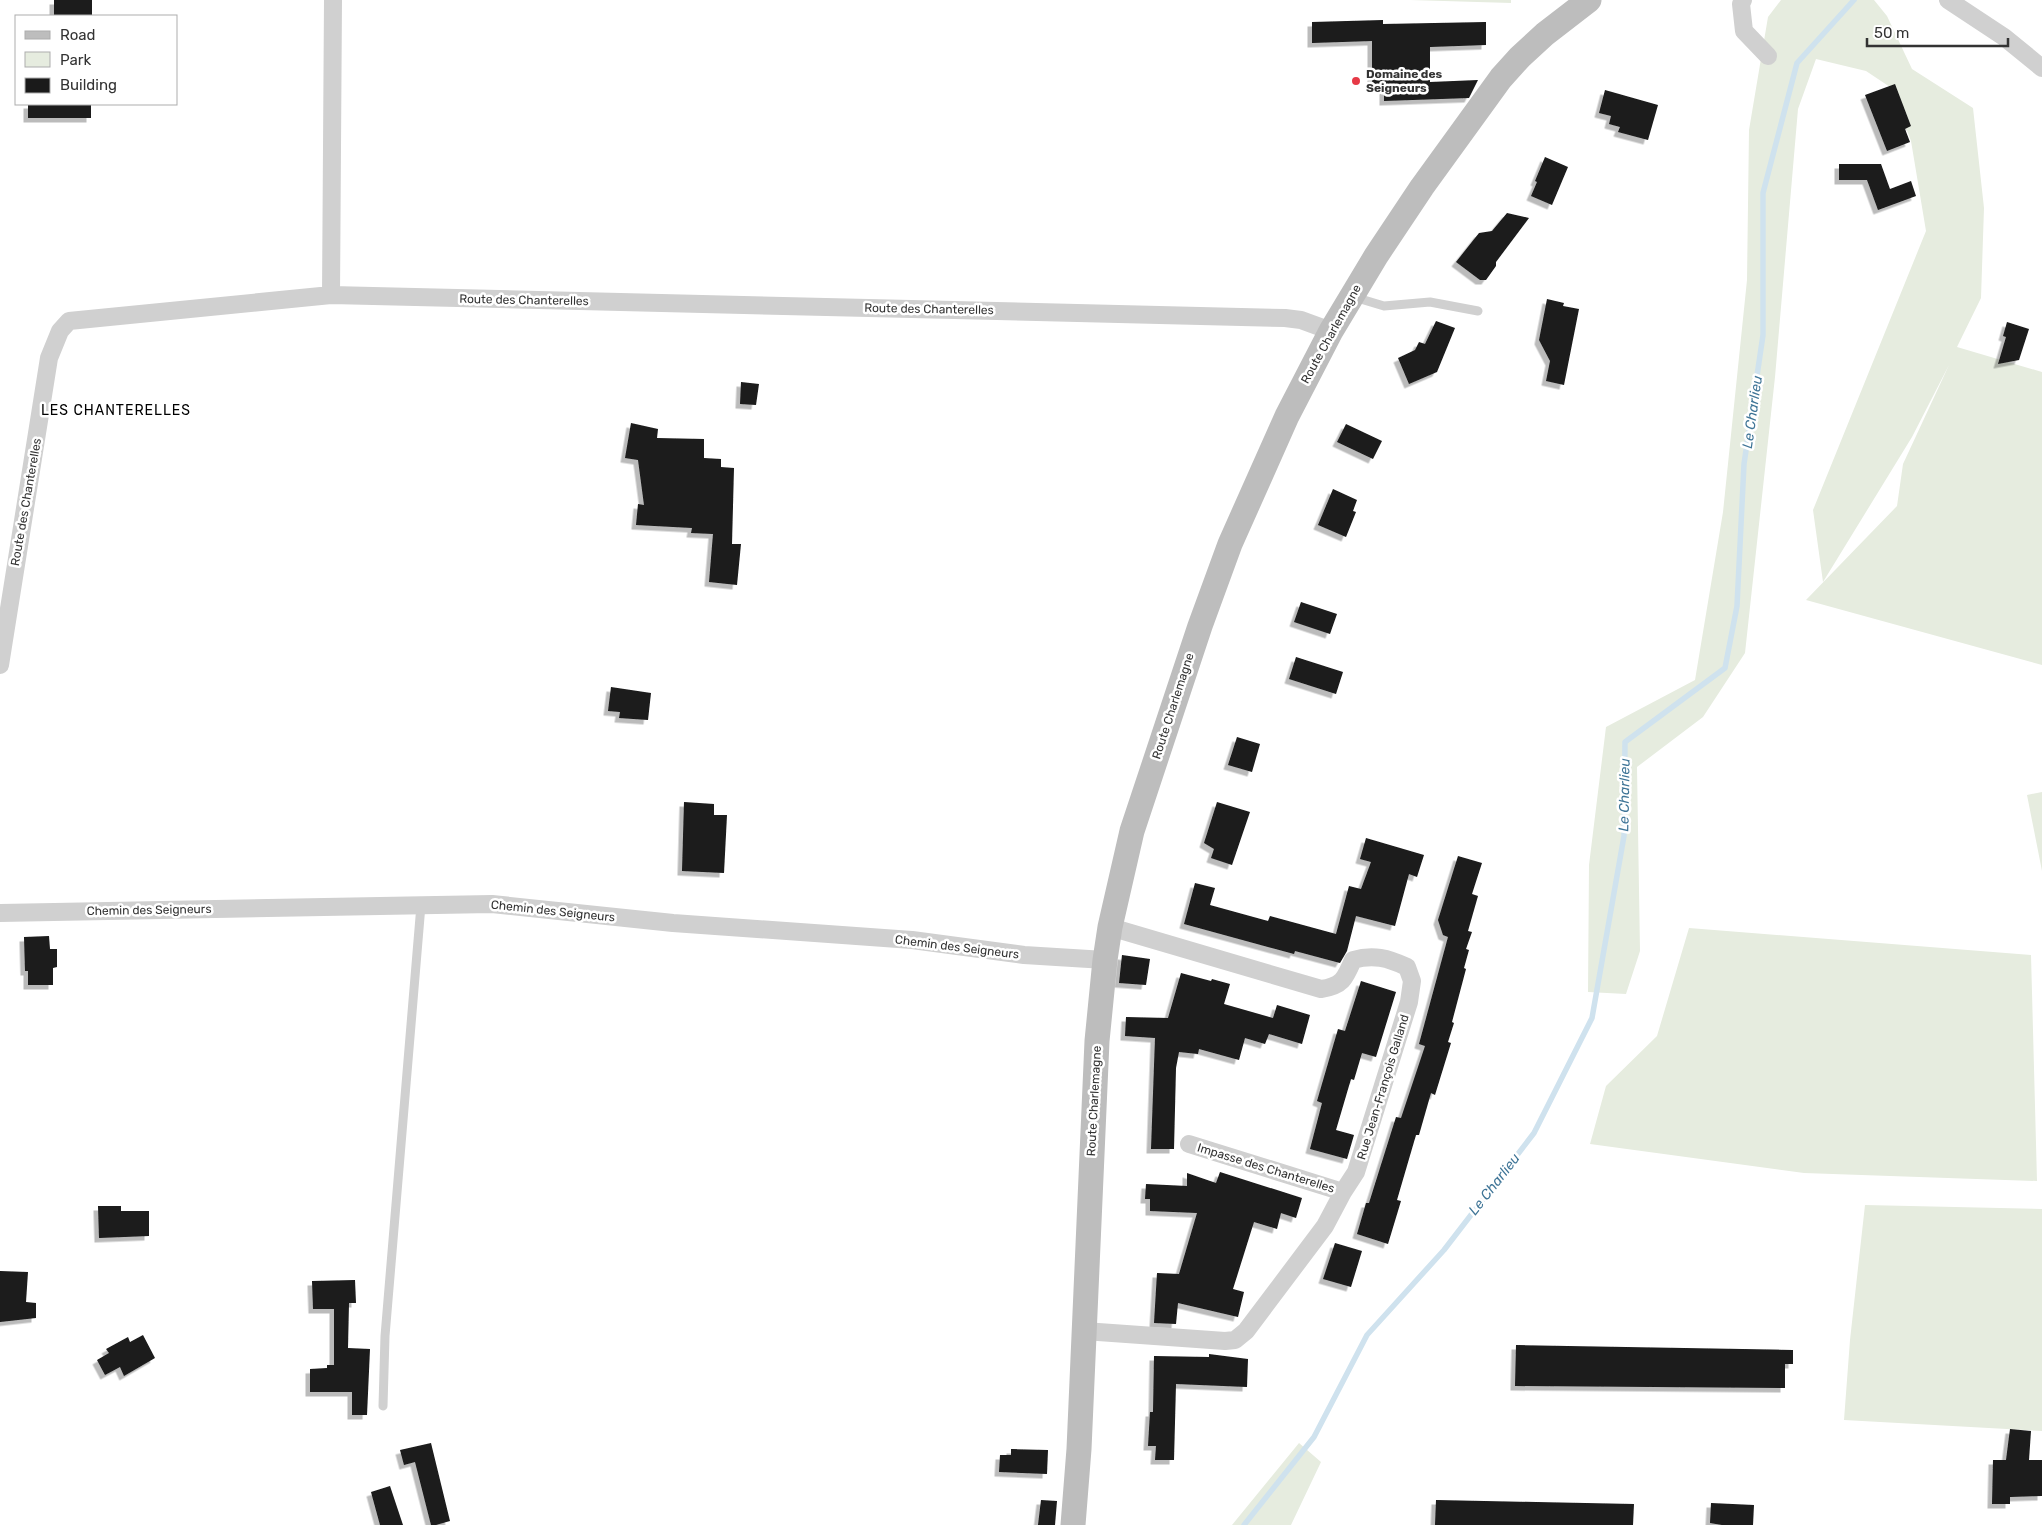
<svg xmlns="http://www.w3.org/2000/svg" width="2042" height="1525" viewBox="0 0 2042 1525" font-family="Rubik,sans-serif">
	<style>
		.green { fill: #e6ecdf }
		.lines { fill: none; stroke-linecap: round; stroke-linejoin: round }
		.stream { stroke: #cfe2ee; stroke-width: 5.5 }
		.building { fill: #1a1a1a; filter: url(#shadow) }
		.service { stroke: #d0d0d0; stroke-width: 9 }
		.minor { stroke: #d0d0d0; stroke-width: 18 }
		.secondary { stroke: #bdbdbd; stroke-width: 25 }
		.poi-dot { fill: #e63946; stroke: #fff; stroke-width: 2 }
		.labels { text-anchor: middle; stroke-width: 5; stroke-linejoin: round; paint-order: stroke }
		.poi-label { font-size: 12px; font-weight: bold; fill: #333; stroke: #fff; text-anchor: start }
		.street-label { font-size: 12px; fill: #333; stroke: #fff }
		.neighbourhood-label { font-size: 14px; letter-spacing: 1px; fill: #000; stroke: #fff }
		.water-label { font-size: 14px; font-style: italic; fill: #3f7597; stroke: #fff }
	</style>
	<defs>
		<filter id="shadow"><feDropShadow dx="-4.5" dy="4.5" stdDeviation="0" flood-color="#0004"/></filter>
	</defs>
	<rect width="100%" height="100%" fill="#fff"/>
	<path class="green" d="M1410 0H1511V3Z
		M1781 0H1874L1887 16 1912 69 1973 108 1984 208 1981 298 1957 347 2042 372V665L1806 600 1897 506 1903 464 1949 365 1912 437 1823 582 1813 510 1926 231 1911 141 1890 87 1866 71 1816 59 1798 109 1775 377 1745 653 1703 717 1637 767 1640 951 1626 994 1588 992 1589 865 1606 727 1695 680 1723 512 1747 280 1749 130 1768 17Z
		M2042 792V871L2027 795Z
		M1689 928 2031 955 2037 1181 1804 1173 1590 1144 1606 1086 1657 1036Z
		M1865 1205 2042 1209V1431L1844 1420 1850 1340Z
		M1299 1443 1321 1462 1291 1525H1232Z"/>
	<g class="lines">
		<path class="stream" d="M1244 1525 1314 1437 1367 1335 1444 1250 1534 1133 1592 1018 1624 836 1625 742 1725 668 1737 606 1744 464 1763 335V193L1797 63 1854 0"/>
	</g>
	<path class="building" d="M54 0H92V16H54Z
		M1383 20V24L1486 22V45L1430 47V82L1478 80 1469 98 1384 101V85H1372V41L1312 43V22Z
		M1895 84 1911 126 1905 129 1910 142 1887 151 1865 95Z
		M1605 90 1658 105 1648 140 1618 132 1620 127 1609 124 1611 116 1599 113Z
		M28 104H91V118H28Z
		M1545 157 1568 167 1552 205 1531 196 1537 182 1535 181Z
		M1839 164H1881L1890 189 1911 181 1916 196 1878 210 1867 180H1839Z
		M1507 213 1529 218 1496 262V266L1486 280H1480L1456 262 1479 233 1492 231Z
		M1547 299 1564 303 1563 306 1579 309 1564 385 1546 381 1550 361 1539 340Z
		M1436 321 1455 328 1437 372 1409 384 1398 358 1415 350 1419 342 1425 344Z
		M2007 322 2029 329 2019 360 1998 364 2006 337 2003 336Z
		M741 382 759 384 756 405 740 404Z
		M631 423 658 429 657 438 704 439V458L721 459V467L734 468 732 544H741L737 585 709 582 713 534 691 533 692 528 636 525 638 504 644 505 638 460 625 458Z
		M1346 424 1382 441 1373 459 1337 442Z
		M1333 489 1357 500 1353 511 1356 512 1346 537 1318 525Z
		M1301 602 1337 614 1330 634 1294 622Z
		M1296 657 1343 672 1336 694 1289 679Z
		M611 687 651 693 648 720 619 718 620 712 608 711Z
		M1237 737 1260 744 1252 772 1228 765Z
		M684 802 714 804V815H727L724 873 682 871Z
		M1217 802 1250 812 1232 865 1211 858 1214 849 1204 843Z
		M1366 838 1424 855 1417 877 1409 874 1395 926 1356 916 1347 951 1340 963 1295 951 1294 954 1184 924 1195 883 1215 888 1210 905 1268 921 1270 916 1336 934 1349 886 1361 889 1371 862 1360 859Z
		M1458 856 1482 863 1472 894 1478 896 1468 931 1472 932 1466 949 1469 950 1464 968 1466 969 1452 1022 1454 1023 1448 1042 1451 1043 1435 1095 1431 1093 1419 1135H1416L1397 1200 1401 1201 1388 1244 1357 1234 1366 1203H1369L1396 1117 1401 1118 1425 1046 1419 1044 1448 937 1443 935 1438 920Z
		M49 936 50 949H57V967L53 968V985H28V971H25L24 937Z
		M1122 955 1150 959 1146 985 1119 983Z
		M1181 973 1211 981 1212 979 1230 984 1224 1004 1273 1018 1277 1005 1310 1015 1302 1044 1269 1034 1265 1044 1245 1038 1239 1060 1199 1049 1198 1054 1179 1052 1176 1068 1174 1149H1151L1155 1038 1125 1036 1126 1017 1168 1018Z
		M1361 981 1396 992 1376 1057 1362 1053 1354 1080 1351 1079 1336 1130 1354 1135 1347 1159 1310 1149 1322 1103 1317 1101 1338 1029 1345 1031Z
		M1220 1172 1302 1198 1296 1218 1281 1213 1277 1229 1254 1222 1233 1289 1244 1292 1238 1317 1178 1303 1176 1324 1154 1323 1157 1273 1179 1274 1197 1213 1150 1211V1199H1145L1146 1184 1187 1186V1173L1216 1183Z
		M98 1206H121V1211H149V1236L99 1238Z
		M1335 1243 1362 1251 1351 1287 1323 1279Z
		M0 1271 28 1272 26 1302 36 1303V1318L0 1322Z
		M355 1280 356 1303H349L348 1348 370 1349 367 1415H352V1392H310V1369L327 1368V1365H334V1309H313L312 1281Z
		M143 1335 155 1358 124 1376 120 1367 105 1375 97 1360 109 1353 106 1349 128 1337 130 1342Z
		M1516 1345 1793 1350V1364H1785V1388L1515 1386Z
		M1209 1354 1248 1359 1247 1387 1176 1384 1174 1460H1155L1156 1446H1148L1150 1412H1153L1154 1356 1209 1357Z
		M2010 1429 2031 1431 2029 1460H2042V1496L2010 1497V1504H1992L1993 1460H2006Z
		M431 1443 450 1521 436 1525H431L415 1462 404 1465 400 1450Z
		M1011 1449 1048 1450 1047 1474 999 1472 1000 1455H1011Z
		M390 1486 403 1525H380L371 1492Z
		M1041 1500 1057 1501 1055 1525H1038Z
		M1436 1500 1634 1504 1633 1525H1435Z
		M1711 1503 1754 1505 1753 1525H1722L1710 1523Z"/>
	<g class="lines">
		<path class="service" d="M1354 297 1384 306 1430 302 1478 311
			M383 1406 385 1336 421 905"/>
		<path class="minor" d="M1743 0 1741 4 1744 31 1768 56
			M1948 0 2004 37 2042 68
			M331 295 333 0
			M0 665 49 358 60 331 69 321 331 295 1285 318 1301 320 1331 331
			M0 913 492 904 673 923 912 940 1024 955 1105 960
			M1189 1144 1343 1192
			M1084 1331 1225 1341 1235 1340 1246 1331 1325 1226 1343 1192 1356 1172 1409 1002 1412 981 1407 967C1388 958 1373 954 1353 960 1345 979 1342 986 1321 989L1110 927"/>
		<path class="secondary" d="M1073 1525 1079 1449 1097 1041 1105 960 1110 927 1132 831 1200 626 1230 544 1287 416 1331 331 1376 256 1422 187 1501 78 1520 57 1545 34 1589 0"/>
	</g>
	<circle class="poi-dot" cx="1356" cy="81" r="5"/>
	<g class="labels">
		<g class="poi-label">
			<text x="1366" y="78">Domaine des<tspan x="1366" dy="14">Seigneurs</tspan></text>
		</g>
		<g class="street-label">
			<text transform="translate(524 300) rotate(1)" y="4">Route des Chanterelles</text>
			<text transform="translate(929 309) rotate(1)" y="4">Route des Chanterelles</text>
			<text transform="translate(1331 334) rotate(-61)" y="4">Route Charlemagne</text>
			<text transform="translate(26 502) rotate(-80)" y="4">Route des Chanterelles</text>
			<text transform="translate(1173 706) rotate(-72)" y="4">Route Charlemagne</text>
			<text transform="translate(149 910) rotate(-1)" y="4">Chemin des Seigneurs</text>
			<text transform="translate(553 911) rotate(6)" y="4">Chemin des Seigneurs</text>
			<text transform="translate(957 947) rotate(7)" y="4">Chemin des Seigneurs</text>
			<text transform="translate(1383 1087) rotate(-73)" y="4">Rue Jean-François Galland</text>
			<text transform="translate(1094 1101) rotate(-87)" y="4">Route Charlemagne</text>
			<text transform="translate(1266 1168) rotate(17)" y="4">Impasse des Chanterelles</text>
		</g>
		<g class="neighbourhood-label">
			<text x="116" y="415">LES CHANTERELLES</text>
		</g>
		<g class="water-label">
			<text transform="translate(1752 412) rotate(-82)" y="5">Le Charlieu</text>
			<text transform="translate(1624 795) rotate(-89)" y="5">Le Charlieu</text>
			<text transform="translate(1494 1184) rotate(-52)" y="5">Le Charlieu</text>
		</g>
	</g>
	<rect x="15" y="15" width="162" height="90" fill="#ffffff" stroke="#adadad"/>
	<rect x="25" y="31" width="25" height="8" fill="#bdbdbd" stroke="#adadad"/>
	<text x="60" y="40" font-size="15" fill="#333333">Road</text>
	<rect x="25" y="52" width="25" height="15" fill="#e6ecdf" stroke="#adadad"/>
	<text x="60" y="65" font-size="15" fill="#333333">Park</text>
	<rect x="25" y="78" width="25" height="15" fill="#1a1a1a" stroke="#adadad"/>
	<text x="60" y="90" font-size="15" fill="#333333">Building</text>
	<path d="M1867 38v8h141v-8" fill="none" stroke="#333333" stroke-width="2.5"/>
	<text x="1874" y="38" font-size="15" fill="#333333" stroke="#ffffff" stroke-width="4" paint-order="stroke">50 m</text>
</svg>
